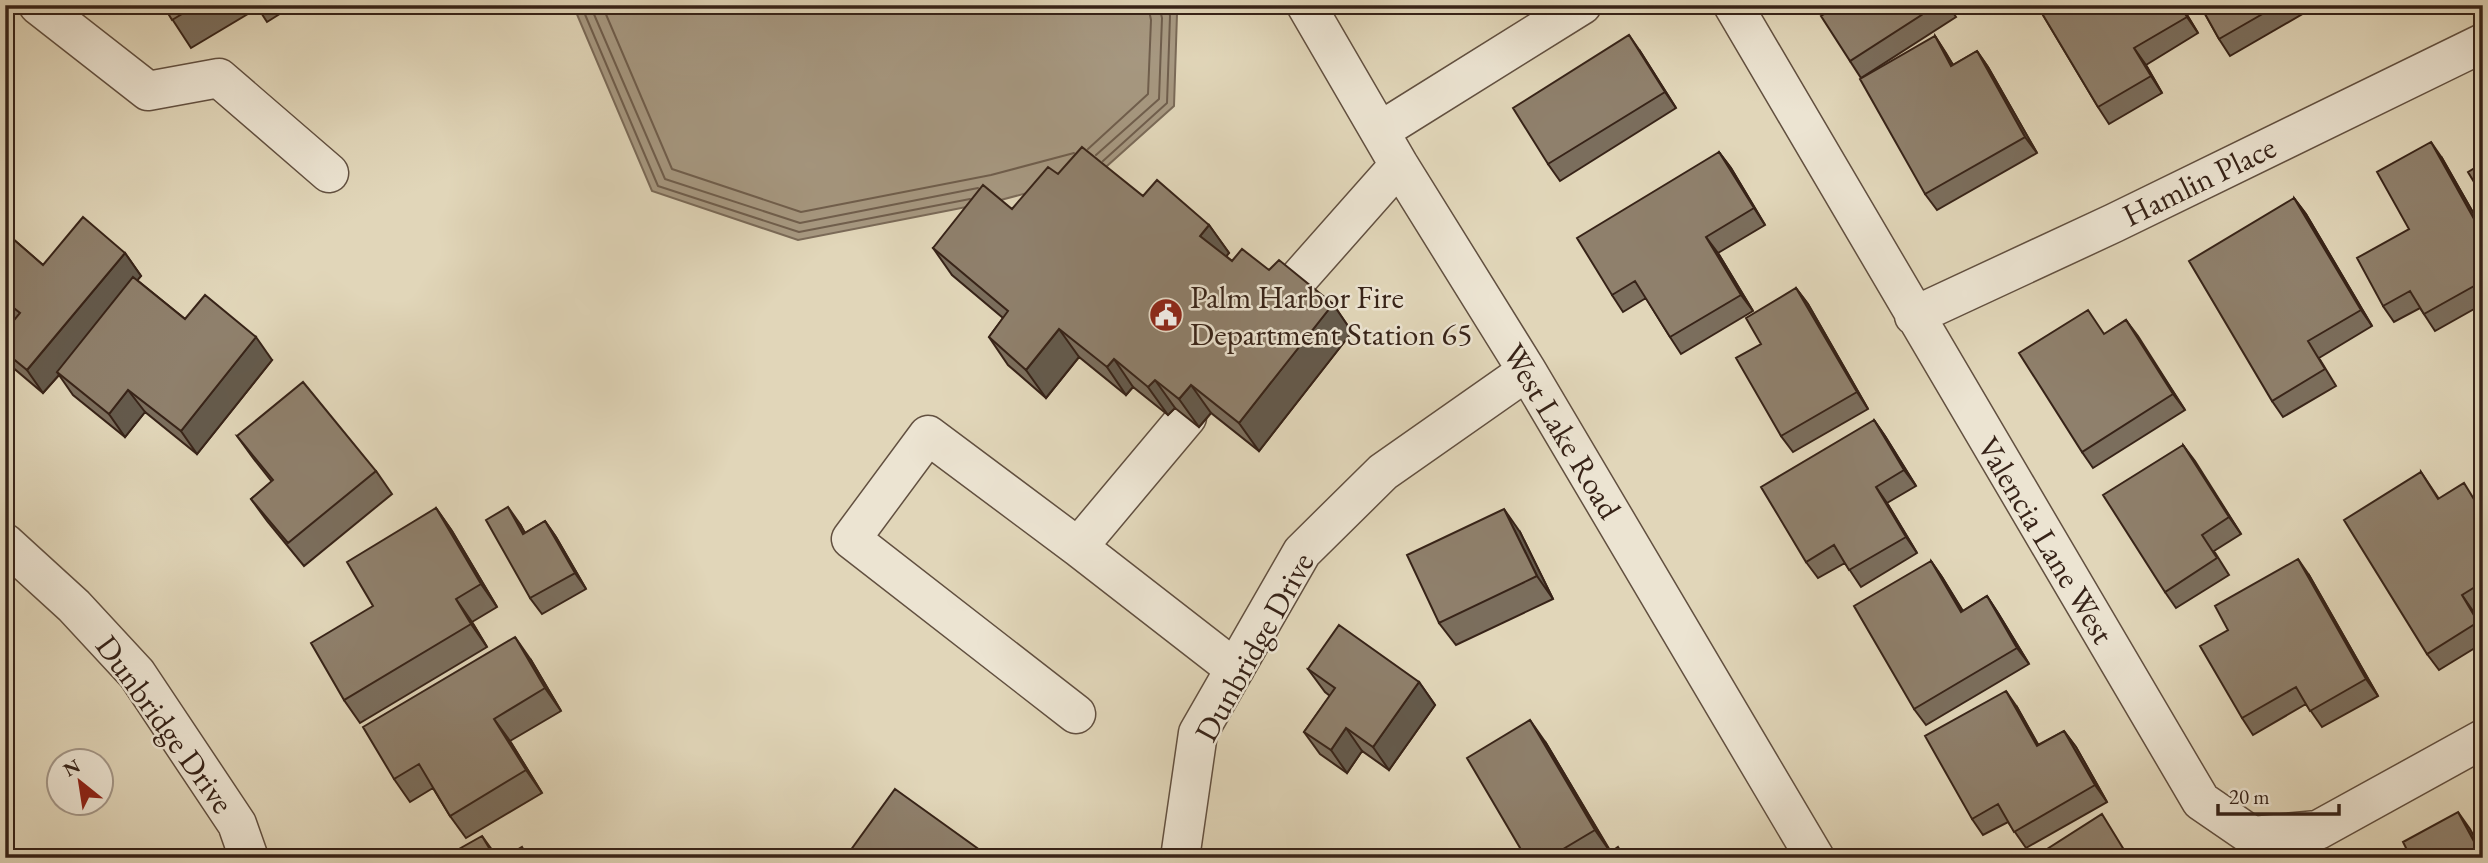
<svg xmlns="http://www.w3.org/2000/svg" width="2488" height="863" viewBox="0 0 2488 863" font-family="'EB Garamond',serif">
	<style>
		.water { fill: #a79982; stroke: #7a6a58; stroke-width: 2 }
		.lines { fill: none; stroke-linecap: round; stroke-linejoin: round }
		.shore { stroke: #6f5e4d; stroke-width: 2 }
		.minor-casing { stroke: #625040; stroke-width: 41 }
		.minor { stroke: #ece4d2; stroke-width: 38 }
		.wall { fill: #7b6e5d; stroke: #372318; stroke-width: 2 }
		.shaded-wall { fill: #645a4c; stroke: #372318; stroke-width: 2 }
		.building { fill: #8f806c; stroke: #372318; stroke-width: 2 }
		.labels { text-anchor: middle; stroke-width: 5; stroke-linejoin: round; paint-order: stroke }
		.street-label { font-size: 32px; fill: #372318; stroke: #ece4d2 }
		.poi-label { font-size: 32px; fill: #372318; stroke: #ece4d2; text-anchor: start }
	</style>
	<rect width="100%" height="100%" fill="#e1d6b9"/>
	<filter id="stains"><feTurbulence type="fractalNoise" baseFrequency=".00286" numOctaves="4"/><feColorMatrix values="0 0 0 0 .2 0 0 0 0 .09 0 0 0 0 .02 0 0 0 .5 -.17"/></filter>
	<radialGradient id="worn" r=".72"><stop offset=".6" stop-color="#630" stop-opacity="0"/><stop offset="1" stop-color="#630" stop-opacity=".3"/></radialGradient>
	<path class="water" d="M573 5H1174L1177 14 1174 106 1098 174 997 201 798 240 652 191Z"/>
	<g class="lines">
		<path class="shore" d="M581 5 658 186 799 232 970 199
			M590 5 665 179 800 223 978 188
			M602 5 672 169 801 212 991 175 1074 153
			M1088 149 1148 94 1151 20 1148 5
			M1096 155 1159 99 1162 18 1159 5
			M1103 161 1167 103 1170 16 1168 5"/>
		<g class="minor-casing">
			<path id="minor" d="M38 5 148 91 219 78 329 173
				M1306 5 1399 165 1527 371 1815 858
				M1733 5 2201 801 2252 836 2318 830 2483 739
				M1380 131 1582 5
				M1284 295 1399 165
				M1914 316 2114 223 2483 43
				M1187 417 1078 547 1235 669
				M5 543 74 606 137 674 237 824 249 858
				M1076 714 851 539 928 435 1078 547
				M1180 858 1198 733 1302 552 1383 472 1527 371"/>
		</g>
		<use href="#minor" class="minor"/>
	</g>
	<path class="wall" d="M163 5H294L267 22 258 8 191 48Z
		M1839 5H1948L1956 17 1861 78 1850 61Z
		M2037 5H2181L2198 33 2146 65 2162 93 2109 124 2098 107Z
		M2200 5H2318L2230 56 2219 39Z
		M2361 5H2378L2366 12Z
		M1935 36 1953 65 1977 51 1988 67 2037 153 1937 210 1925 194Z
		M1640 51 1676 108 1560 181 1548 164Z
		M1719 152 1731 168 1765 225 1718 253 1753 311 1681 354 1670 337 1646 298 1623 312 1612 295Z
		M2442 158 2483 230V304L2435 331 2420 308 2394 322 2383 306 2409 229Z
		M1058 174 1143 196 1209 225 1229 253 1226 256 1232 261 1269 270 1333 304 1352 332 1259 451 1211 413 1199 427 1175 408 1168 415 1133 387 1126 395 1079 357 1046 398 1008 365 989 337 1003 318 952 275 933 248 1012 209Z
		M2294 198 2306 214 2372 326 2319 358 2336 386 2283 417 2272 401Z
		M5 232 43 265 125 253 141 276 137 280 185 319 272 360 197 454 145 412 125 437 73 395 59 375 43 393 11 366 5 358V331L15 319 5 310Z
		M1796 288 1808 304 1868 409 1793 452 1781 436 1761 344Z
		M2126 320 2185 410 2093 468 2082 452 2105 334Z
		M1874 420 1885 436 1916 486 1887 503 1917 553 1861 587 1845 563 1818 578 1806 562Z
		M237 436 376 471 392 494 304 566 267 521 251 499 272 482 253 458Z
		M2183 445 2241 534 2214 551 2229 575 2176 608 2165 592Z
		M2421 472 2439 499H2475L2483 511V606L2473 611 2483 627V643L2439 670 2427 654Z
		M436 508 452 531 497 607 472 622 487 647 360 723 344 700 373 606Z
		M545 521 556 537 586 589 542 614 530 598 520 524 525 533Z
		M1520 532 1553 599 1456 645 1439 623Z
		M1931 561 1942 577 1963 611 1987 596 1998 613 2029 664 1926 725 1914 709Z
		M2309 575 2378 696 2322 727 2306 704 2253 735 2242 718 2228 630Z
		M531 660 561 711 510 741 542 793 466 838 450 816 433 788 410 802 394 779Z
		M1308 669 1419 682 1435 705 1389 770 1362 751 1347 773 1320 754 1304 732 1330 696 1325 692Z
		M2017 707 2038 745 2064 731 2076 747 2107 802 2026 848 2008 822 1983 835 1972 819Z
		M1546 743 1611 852 1625 858H1526Z"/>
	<path class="shaded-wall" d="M2180 5H2181L2198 33 2187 17Z
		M1629 35 1640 51 1676 108 1665 92Z
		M1935 36 1946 53 1963 82 1951 66Z
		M2134 48 2146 65 2162 93 2151 76Z
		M1977 51 1988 67 2037 153 2025 137Z
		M2431 142 2442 158 2483 230V235Z
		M1719 152 1731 168 1765 225 1754 208Z
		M5 188 12 197 5 205Z
		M2294 198 2306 214 2372 326 2361 310Z
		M1209 225 1229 253 1220 264 1200 236Z
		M1706 237 1718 253 1753 311 1741 295Z
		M125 253 141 276 60 374 57 372 59 375 43 393 27 370Z
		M1796 288 1808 304 1868 409 1857 392Z
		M1333 304 1352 332 1259 451 1239 423Z
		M2126 320 2138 336 2185 410 2173 394Z
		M1059 329 1079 357 1046 398 1026 370Z
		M256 337 272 360 197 454 181 431Z
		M1114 359 1133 387 1126 395 1107 367Z
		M1155 380 1175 408 1168 415 1148 387Z
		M1191 385 1211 413 1199 427 1179 399Z
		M128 390 145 412 125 437 109 414Z
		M1874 420 1885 436 1916 486 1904 470Z
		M2183 445 2195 461 2241 534 2229 517Z
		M1876 487 1887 503 1917 553 1906 537Z
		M508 507 520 524 534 550 523 534Z
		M436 508 452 531 497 607 481 584Z
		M1504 509 1520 532 1553 599 1537 576Z
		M545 521 556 537 586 589 575 573Z
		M2298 559 2309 575 2378 696 2366 679Z
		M1931 561 1942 577 1973 628 1961 612Z
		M2462 595 2473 611 2483 628 2478 622Z
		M1987 596 1998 613 2029 664 2017 648Z
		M456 599 472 622 487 647 471 624Z
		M515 637 531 660 561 711 545 688Z
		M1419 682 1435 705 1389 770 1373 747Z
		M2006 691 2017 707 2048 762 2037 746Z
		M494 719 510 741 542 793 526 770Z
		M1530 720 1546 743 1611 853 1595 830Z
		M1346 728 1362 751 1347 773 1331 750Z
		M2064 731 2076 747 2107 802 2095 785Z
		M2458 812 2470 829 2483 853V858Z
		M482 836 498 858H495Z"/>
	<path class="building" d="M163 5H197L172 20Z
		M1839 5H1937L1850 61 1821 16Z
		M2037 5H2180L2187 17 2134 48 2151 76 2098 107Z
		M2200 5H2278L2219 39Z
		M1629 35 1665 92 1548 164 1513 108Z
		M1935 36 1951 66 1977 51 2025 137 1925 194 1860 79Z
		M2431 142 2483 235V281L2424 314 2410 291 2383 306 2357 258 2409 229 2377 172Z
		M1082 147 1143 196 1157 180 1209 225 1200 236 1232 261 1242 249 1269 270 1279 260 1333 304 1239 423 1191 385 1179 399 1155 380 1148 387 1114 359 1107 367 1059 329 1026 370 989 337 1008 311 933 248 983 185 1012 209 1048 167 1058 174Z
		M1719 152 1754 208 1706 237 1741 295 1670 337 1635 281 1612 295 1577 238Z
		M2483 163V197L2468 172Z
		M2294 198 2361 310 2308 341 2325 369 2272 401 2189 261Z
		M83 217 125 253 27 370 5 352V331L20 313 5 301V232L43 265Z
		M133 277 185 319 205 295 256 337 181 431 128 390 109 414 57 372Z
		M1796 288 1857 392 1781 436 1736 358 1761 344 1746 318Z
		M2088 310 2104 334 2126 320 2173 394 2082 452 2019 353Z
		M303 382 376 471 288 543 251 499 273 480 237 436Z
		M1874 420 1904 470 1876 487 1906 537 1849 570 1834 545 1806 562 1761 487Z
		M2183 445 2229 517 2202 535 2217 558 2165 592 2103 495Z
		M2421 472 2438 499 2464 483 2483 514V582L2462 595 2478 622 2427 654 2344 520Z
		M508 507 523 534 545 521 575 573 530 598 486 520Z
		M436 508 481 584 456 599 471 624 344 700 311 643 373 606 347 562Z
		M1504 509 1537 576 1439 623 1407 555Z
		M2298 559 2366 679 2310 711 2296 687 2242 718 2200 646 2228 630 2215 606Z
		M1931 561 1961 612 1987 596 2017 648 1914 709 1854 606Z
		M1339 625 1419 682 1373 747 1346 728 1331 750 1304 732 1335 688 1308 669Z
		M515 637 545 688 494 719 526 770 450 816 419 764 394 779 363 727Z
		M2006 691 2037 746 2064 731 2095 785 2014 832 1998 804 1972 819 1925 736Z
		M1530 720 1595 830 1548 858H1526L1467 758Z
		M895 789 991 858H845Z
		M2458 812 2483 858H2411L2403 842Z
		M2102 814 2129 858H2033Z
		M482 836 495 858H443Z
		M522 847 528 858H503Z
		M1618 847 1625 858H1602Z
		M15 852 19 858H7Z"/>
	<defs>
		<g id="civic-disc" transform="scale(1.75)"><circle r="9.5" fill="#8f2418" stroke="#ece4d2"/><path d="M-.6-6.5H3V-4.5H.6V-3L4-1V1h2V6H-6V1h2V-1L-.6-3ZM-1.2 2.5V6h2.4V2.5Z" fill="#fff"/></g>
	</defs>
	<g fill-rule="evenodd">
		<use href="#civic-disc" x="1166" y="315"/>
	</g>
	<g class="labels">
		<g class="street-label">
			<text transform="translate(2199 181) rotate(-26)" y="11">Hamlin Place</text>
			<text transform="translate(1562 431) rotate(59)" y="11">West Lake Road</text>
			<text transform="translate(2046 540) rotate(59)" y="11">Valencia Lane West</text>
			<text transform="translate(1254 647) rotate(-61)" y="11">Dunbridge Drive</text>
			<text transform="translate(165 724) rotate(54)" y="11">Dunbridge Drive</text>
		</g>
		<g class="poi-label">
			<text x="1190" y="308">Palm Harbor Fire<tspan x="1190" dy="37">Department Station 65</tspan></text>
		</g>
	</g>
	<rect width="2488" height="863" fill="none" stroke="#e1d6b9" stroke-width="28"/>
	<rect x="7" y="7" width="2474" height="849" fill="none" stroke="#372318" stroke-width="3.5"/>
	<rect x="14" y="14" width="2460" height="835" fill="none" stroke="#372318" stroke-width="2"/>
	<g transform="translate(80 782) rotate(330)"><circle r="33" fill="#ece4d2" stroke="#a49788" stroke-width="2"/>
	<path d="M0-5L12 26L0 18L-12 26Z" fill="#8f2418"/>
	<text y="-10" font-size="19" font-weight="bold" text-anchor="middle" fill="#372318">N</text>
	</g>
	<path d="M2218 804v10h121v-10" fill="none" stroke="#372318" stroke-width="3.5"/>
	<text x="2229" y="804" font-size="21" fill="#372318" stroke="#ece4d2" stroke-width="5" paint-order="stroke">20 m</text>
	<rect width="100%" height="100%" filter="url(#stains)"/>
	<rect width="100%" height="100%" fill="url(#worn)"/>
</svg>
